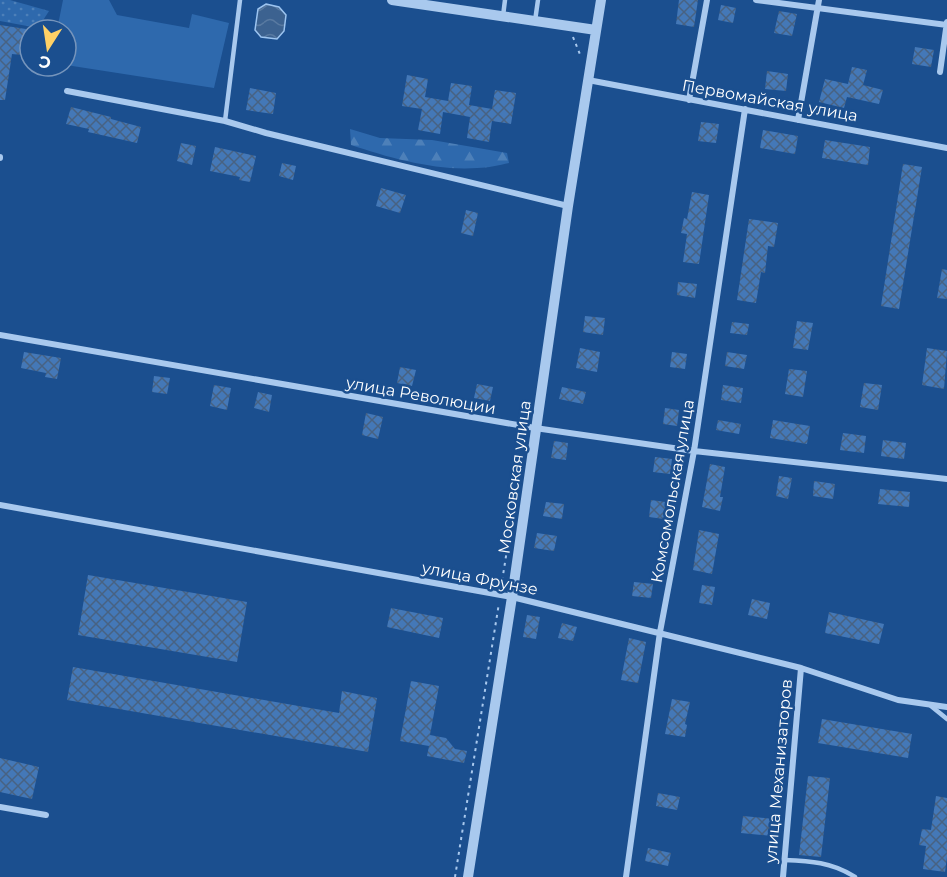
<svg xmlns="http://www.w3.org/2000/svg" width="947" height="877" viewBox="0 0 947 877" font-family="Montserrat,sans-serif">
	<style>
		.grass { fill: url(#grass-dots) }
		.forest { fill: url(#forest-firs) }
		.pitch { fill: #2e69ad }
		.water { fill: url(#water-waves); stroke: #9cc4f0; stroke-width: 1.5 }
		.building { fill: url(#building-cross-hatch) }
		.lines { fill: none; stroke-linecap: round; stroke-linejoin: round }
		.path { stroke: #a9c9ee; stroke-width: 2; stroke-dasharray: 3 4.5; stroke-linecap: butt }
		.service { stroke: #a9c9ee; stroke-width: 4.5 }
		.minor { stroke: #a9c9ee; stroke-width: 6 }
		.tertiary { stroke: #a9c9ee; stroke-width: 10 }
		.labels { text-anchor: middle; stroke-width: 5; stroke-linejoin: round; paint-order: stroke }
		.street-label { font-size: 16px; fill: #fff; stroke: #1b4f8f }
	</style>
	<defs>
		<pattern id="grass-dots" width="8" height="8" patternUnits="userSpaceOnUse" patternTransform="scale(1.5)"><rect width="8" height="8" fill="#2e69ad"/><path d="M2 2h.1M6 6h.1" fill="none" stroke="#4d80b9" stroke-width="1.8" stroke-linecap="round"/></pattern>
		<pattern id="forest-firs" width="22" height="20" patternUnits="userSpaceOnUse" patternTransform="scale(1.5)"><rect width="22" height="20" fill="#2e69ad"/><path d="M5 1l3.5 6h-7zM16 11l3.5 6h-7z" fill="#4d80b9"/></pattern>
		<pattern id="water-waves" width="16" height="10" patternUnits="userSpaceOnUse" patternTransform="scale(1.5)"><rect width="16" height="10" fill="#3c6290"/><path d="M0 5q4-4 8 0t8 0" fill="none" stroke="#597aa1"/></pattern>
		<pattern id="building-cross-hatch" width="8" height="8" patternUnits="userSpaceOnUse" patternTransform="scale(1.5)"><rect width="8" height="8" fill="#4478b7"/><path d="M0 0l8 8M0 8l8-8" fill="none" stroke="#486282"/></pattern>
	</defs>
	<rect width="100%" height="100%" fill="#1b4f8f"/>
	<path class="grass" d="M0 0H10L49 11 38 28 0 21Z"/>
	<path class="forest" d="M350 129 380 138 432 140 507 153 509 163C499 165 488 168 477 168 436 171 390 158 351 145Z"/>
	<path class="pitch" d="M63 0H109L117 15 189 28 192 14 229 23 214 88 66 65V30H57Z"/>
	<path class="water" d="M266 4 279 7 286 15 284 31 277 39 261 37 255 30 258 9Z"/>
	<path class="building" d="M679 0H698L694 27 676 24Z
		M721 5 736 8 733 23 718 20Z
		M779 11 797 14 792 36 774 33Z
		M0 25 26 29 22 55 12 54 5 100H0Z
		M915 47 934 50 931 67 912 64Z
		M852 67 867 70 863 85 883 90 879 104 847 97 844 108 819 102 825 79 848 84Z
		M767 71 788 74 786 91 765 89Z
		M407 75 428 79 425 97 448 101 451 83 472 86 469 105 492 109 495 90 516 93 511 124 492 121 489 142 467 138 470 117 443 112 440 134 418 130 422 109 402 106Z
		M250 88 276 93 273 114 246 110Z
		M71 107 111 117V119L141 127 137 143 88 132 89 129 66 124Z
		M701 122 719 124 716 143 698 141Z
		M763 130 798 136 795 154 760 148Z
		M825 140 870 147 868 165 822 158Z
		M181 143 196 146 192 165 177 161Z
		M215 147 256 156 250 182 239 180 240 177 210 171Z
		M282 163 296 166 293 180 279 176Z
		M903 164 922 167 899 309 881 306Z
		M381 188 406 195 400 213 376 206Z
		M692 192 709 195 699 264 683 262 687 234 681 233 684 218 687 219Z
		M466 210 478 213 473 236 461 233Z
		M749 219 778 223 774 247 768 246 765 273 761 272 756 303 737 300Z
		M942 269 947 270V299L937 298Z
		M678 282 697 284 695 298 677 295Z
		M585 316 605 318 603 335 583 332Z
		M797 321 813 323 808 350 793 348Z
		M732 322 749 324 747 335 730 333Z
		M580 348 600 352 597 372 576 368Z
		M927 348 947 351 944 389 922 385Z
		M24 352 61 358 57 379 45 377 46 373 21 368Z
		M672 352 687 354 685 369 670 367Z
		M727 352 747 355 744 369 725 366Z
		M400 367 416 370 412 386 397 383Z
		M789 369 807 371 803 397 785 394Z
		M154 376 170 378 167 394 152 392Z
		M864 383 882 385 878 410 860 407Z
		M477 384 493 387 490 401 474 398Z
		M214 385 231 388 227 410 210 406Z
		M723 385 743 388 741 403 721 400Z
		M562 387 586 392 583 404 559 399Z
		M258 392 272 395 269 412 254 408Z
		M665 408 679 410 677 426 663 424Z
		M366 413 383 417 378 439 362 435Z
		M718 420 741 424 739 434 716 430Z
		M773 420 810 426 807 444 770 438Z
		M843 433 866 436 864 453 840 450Z
		M883 440 906 443 904 459 881 456Z
		M554 441 568 443 566 460 551 458Z
		M655 457 672 459 670 474 653 472Z
		M710 464 725 467 720 497H723L720 511 702 507Z
		M779 476 792 478 788 499 776 496Z
		M814 481 835 484 833 499 813 496Z
		M880 489 910 492 909 507 878 504Z
		M651 500 666 502 664 519 649 517Z
		M546 502 564 504 562 519 543 516Z
		M699 530 719 534 712 574 693 570Z
		M537 533 557 536 554 551 534 548Z
		M88 575 247 602 237 662 78 635Z
		M634 582 653 584 651 598 632 596Z
		M702 585 715 587 712 605 699 603Z
		M752 599 770 603 767 619 748 615Z
		M391 608 443 618 439 638 387 627Z
		M829 612 884 624 879 644 825 633Z
		M527 615 540 617 536 639 523 637Z
		M562 623 577 627 573 641 558 638Z
		M629 638 646 642 638 683 621 680Z
		M73 667 339 713 342 691 377 698 368 752 67 700Z
		M411 681 439 686 430 735 446 738 455 749 467 751 464 763 427 756 429 746 400 741Z
		M672 699 690 702 685 724 687 725 685 737 665 734Z
		M822 719 912 734 908 758 818 743Z
		M0 758 39 767 32 799 0 792Z
		M808 776 830 778 821 857 799 855Z
		M658 793 680 797 677 810 656 806Z
		M936 796 947 798V857L945 872 923 869 926 846 919 845 922 829 931 830Z
		M743 816 774 819 773 836 741 833Z
		M648 848 671 853 668 866 645 861Z"/>
	<g class="lines">
		<path class="path" d="M573 37 581 57
			M501 588 509 537
			M455 877 499 603"/>
		<path class="service" d="M503 16 505 0
			M535 21 538 0
			M225 121 240 0
			M931 706 947 719
			M784 860C810 861 832 862 855 877"/>
		<path class="minor" d="M756 0 947 25
			M940 72 947 22
			M588 80 947 148
			M67 91 225 121 266 133 568 206
			M689 100 707 0
			M798 120 819 0
			M0 157V158
			M0 335 535 428 694 451 947 479
			M0 505 512 597 801 668 898 700 947 707
			M0 807 46 815
			M626 877 660 632 694 451 745 109
			M783 877 801 668"/>
		<path class="tertiary" d="M392 0 596 30
			M468 877 512 597 568 206 601 0"/>
	</g>
	<g class="labels">
		<g class="street-label">
			<text transform="translate(770 100) rotate(10)" y="6">Первомайская улица</text>
			<text transform="translate(421 395) rotate(10)" y="6">улица Революции</text>
			<text transform="translate(514 477) rotate(-82)" y="6">Московская улица</text>
			<text transform="translate(672 491) rotate(-80)" y="6">Комсомольская улица</text>
			<text transform="translate(480 578) rotate(11)" y="6">улица Фрунзе</text>
			<text transform="translate(778 771) rotate(-85)" y="6">улица Механизаторов</text>
		</g>
	</g>
	<g transform="translate(48 48) rotate(192)"><circle r="28" fill="#1b4f8f" stroke="#7695bc" stroke-width="1.5"/>
	<path d="M0-4.5L10 22L0 15L-10 22Z" fill="#ffd166"/>
	<text y="-9" font-size="16" font-weight="bold" text-anchor="middle" fill="#ffffff">С</text>
	</g>
</svg>
